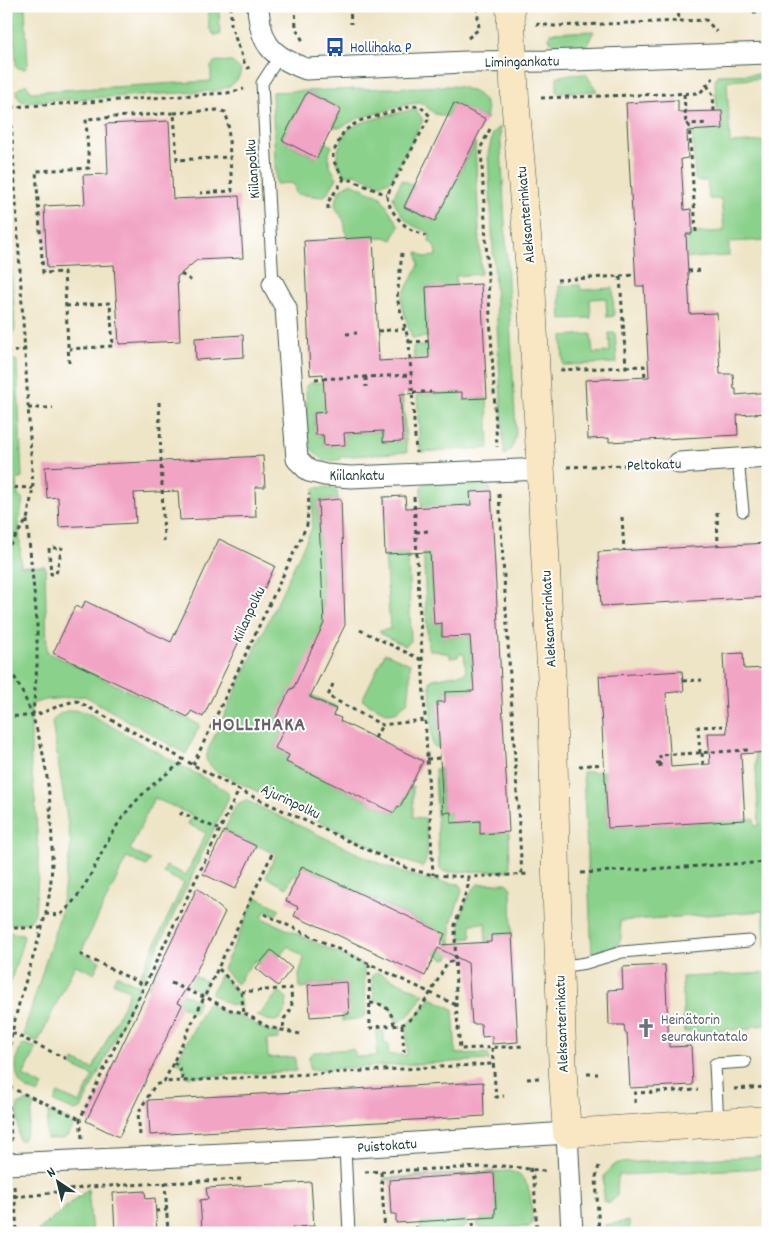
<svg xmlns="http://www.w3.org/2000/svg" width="774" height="1239" viewBox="0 0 774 1239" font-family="Dekko,sans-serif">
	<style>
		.green { fill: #8ad18b; stroke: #548760 }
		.building { fill: #f2a4c5 }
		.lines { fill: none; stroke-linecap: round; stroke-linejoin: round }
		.lane-casing { stroke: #3e564a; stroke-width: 13 }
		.street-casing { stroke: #3e564a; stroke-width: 23 }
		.secondary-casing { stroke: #3e564a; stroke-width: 29 }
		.path { stroke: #3e564a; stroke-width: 3; stroke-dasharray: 4 4; stroke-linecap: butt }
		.lane { stroke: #fff; stroke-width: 11 }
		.street { stroke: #fff; stroke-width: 21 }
		.secondary { stroke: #f9e7c3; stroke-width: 28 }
		.labels { text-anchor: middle; stroke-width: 4; stroke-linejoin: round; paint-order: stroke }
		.transit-label { font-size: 15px; fill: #164399; stroke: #fff; text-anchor: start }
		.street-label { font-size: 15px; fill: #1f3d34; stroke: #fff }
		.worship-label { font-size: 15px; fill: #5b616d; stroke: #fff; text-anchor: start }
		.district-label { font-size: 20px; font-weight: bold; letter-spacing: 1px; fill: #696167; stroke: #fff }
	</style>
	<rect width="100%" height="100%" fill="#fff"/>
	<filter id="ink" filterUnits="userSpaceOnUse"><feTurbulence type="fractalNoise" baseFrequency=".02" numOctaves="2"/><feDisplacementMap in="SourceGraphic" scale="10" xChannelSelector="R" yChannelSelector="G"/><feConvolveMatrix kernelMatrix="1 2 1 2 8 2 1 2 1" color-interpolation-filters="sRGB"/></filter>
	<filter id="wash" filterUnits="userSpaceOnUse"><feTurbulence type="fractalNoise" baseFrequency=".0096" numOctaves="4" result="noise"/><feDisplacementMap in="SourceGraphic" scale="20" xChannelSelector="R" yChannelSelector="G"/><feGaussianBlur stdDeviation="1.12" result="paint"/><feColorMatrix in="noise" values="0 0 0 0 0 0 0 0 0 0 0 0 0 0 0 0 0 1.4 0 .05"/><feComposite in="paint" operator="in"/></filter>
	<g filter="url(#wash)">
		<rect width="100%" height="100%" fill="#eee4c6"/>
		<path class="green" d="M13 6H25L28 64 25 69 18 68 16 66Z
			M208 6H219L220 35H214L209 28Z
			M594 31 586 47C573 47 556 51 549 39L550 33Z
			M218 61 232 62 241 70C239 84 227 88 215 91L23 102C18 99 17 96 17 90L24 85H27L31 92 45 91 211 81V67L214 62Z
			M586 74 597 91 557 93V77L565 75Z
			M768 74V78L727 81 730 143 768 141V240L729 242V256L686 258 684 234 724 231 721 199H709L707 181H697L695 180 692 128 709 130 723 129 722 111H717L715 81 717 75Z
			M451 86C469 87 492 96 486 119L454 104 447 117 435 114 422 103 410 104 359 118 339 128 333 126 341 109 307 92 282 140 316 158 325 142 332 146 329 153V165L337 178 327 194 322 197 296 194 294 185 291 183 276 184 272 92Z
			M410 110 417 111 423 120 391 180 380 185 355 174 346 175C338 168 335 159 338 150 341 144 342 136 346 132 357 120 394 115 410 110Z
			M500 127 516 434 513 446 504 456 488 154 493 133Z
			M475 142 481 274 456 276V286L426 287 428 337 412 338 402 306V296L419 265 417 252 425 257 436 256 435 247 429 241 430 235C425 229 418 229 412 225 404 219 395 207 393 197L402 180 414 185 404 207 436 222Z
			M351 183 381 197 399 226 392 240 385 237 347 239 344 221 336 208 335 203 340 190Z
			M6 208V210H8L15 329 11 336 12 359 17 361 22 478 17 480 18 496 23 499 19 523 21 566H45L47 652 200 725 186 754 85 696 45 700 31 704V767L35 799 39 865 35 911C33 926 18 923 6 924Z
			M580 285 581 290 613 288 614 316 607 317 606 298 590 299 591 318 561 319 559 286Z
			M609 333H615L617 363 563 365 562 336 591 334 593 353 610 352Z
			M413 346H429L431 387 417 388Z
			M401 379 407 452 340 457V460L324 461 308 446 306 386 310 383 349 381 325 412 314 413 316 435H323L324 446 345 445 344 433 383 431 384 442 403 441 400 395Z
			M462 392 463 399 487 398 489 448 420 452 417 395Z
			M426 482H486L491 491 471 492V505L436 507 422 517 421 487Z
			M332 487 337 492 338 499 318 501 323 614 326 619 301 673 317 680 311 695 337 707 336 709 291 688 276 718 287 723 275 748 289 755 286 762 394 813 398 806H401L411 786H413V817L425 818C426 832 432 856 422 867L383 852 215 771 206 760 208 750 312 528 314 488Z
			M430 541 434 624 442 623V637L470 636 474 691 445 692V702H437L439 747H434L432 744 430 681 433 679 466 673 464 654H459L458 657 450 658V654L430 650 428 648 423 544Z
			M408 553 411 641 405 646 381 634 379 631 390 629 385 554Z
			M385 653 410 664V686L408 701 396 712 387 713 362 700Z
			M73 710 86 712 227 791 229 797 142 982 138 980 184 883 163 873 166 866 186 875 206 833 188 824 192 815 154 798 130 850 150 860 146 866 127 857 81 952 100 961 94 973 75 965 38 1042 25 1036 24 1032 60 915 71 845 52 722C57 714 63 711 73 710Z
			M764 752 765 765 768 766V1025L752 1026 751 1029 684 1032 682 977 767 973 763 911 620 921C620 926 621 932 621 937 620 949 602 952 592 954L583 772 604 771 608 828 754 819 755 826H759L755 753Z
			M440 768 443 813 451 812V823L480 821 481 834 509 832 510 867 508 871 444 872 439 867 435 769Z
			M245 800C275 814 306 829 336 843 378 863 412 881 460 884L462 891 451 923V956L445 959 435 954 438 948 444 951 449 941 443 938 444 933 303 866 297 877 293 875 287 888 266 877 276 854 224 831 236 805Z
			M507 883 511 889 512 934 491 935V942H486L485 923 471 924V938L461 939C458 922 465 895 478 884Z
			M256 897 280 909 276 915 265 911 262 918 362 964 364 968 366 1013 363 1018 342 1021V1014H349L347 982 308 985V987L300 988 299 974 304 958 288 946 279 957 260 964 255 960 241 977 242 979 236 984 223 969Z
			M6 932 23 934 24 938 6 997Z
			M160 962 193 978 194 976 208 982 203 992 169 977 165 986 199 1001 194 1013 148 988Z
			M377 972 424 994C417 1004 409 1021 396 1022 394 1011 387 1001 374 1001L372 976Z
			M221 974 239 995 241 1007 228 1004 211 994Z
			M117 975 140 986 81 1109 75 1111 54 1102 58 1093 80 1103 93 1076 72 1066 74 1060 93 1069 130 991 113 982Z
			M279 991 287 998C285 1022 276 1026 256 1015L260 1014Z
			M431 998 453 1009 456 1054 488 1053 489 1060 310 1070 309 1056 314 1052 352 1049 354 1050 356 1057 377 1056 376 1031H384V1044H388L389 1055H407V1025L418 1014Z
			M207 1003 225 1013 236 1015 268 1031 279 1033V1039L267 1040 268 1058 295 1057 296 1071 187 1077 183 1067 177 1061Z
			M24 1044 37 1048 23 1076 43 1086 38 1094C34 1092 28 1090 24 1087 13 1079 14 1052 24 1044Z
			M27 1101 34 1104C30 1117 30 1129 23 1140H19L17 1108 19 1104Z
			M49 1112 69 1120 73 1127C66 1142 62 1138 47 1139L46 1133Z
			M763 1156 768 1157V1168L618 1175 617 1196 610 1203 603 1201 604 1176 613 1166 618 1163Z
			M509 1171C534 1176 531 1204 532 1224L529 1227 483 1229 478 1227 477 1223 481 1222V1218L496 1208 494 1173 384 1180V1178Z
			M88 1189 92 1233H35Z
			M466 1218 467 1226 461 1230 422 1232 420 1230 422 1220Z
			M629 1221 630 1233H604L605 1225Z"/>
		<g id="blocks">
			<path class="building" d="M307 92 341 109 317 158 282 140Z
				M678 100V112L722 111 723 129 687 131 688 158 681 159 684 210 691 209 692 220V234H686L690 314 717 313 720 374H733L734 389H736V395L768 392V413L737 415 738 435 609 442V438L588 439 585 380 649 377 644 286H636L626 103Z
				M454 103 486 119 435 221 404 207Z
				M169 121 173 199 239 196 243 258 197 260 177 277 180 341 119 344 114 265 47 268 44 206 85 204 83 175 108 174 106 124Z
				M373 237 379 361 429 358 426 287 481 284 487 398 462 399V392L400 394 403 441 383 442V431L344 433 345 445 324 446 323 435H316L314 413 325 412 323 374 310 375 304 241Z
				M243 335 244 357 196 360 195 338Z
				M263 456 265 487H255L256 517 180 520 178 491 134 493 136 523 59 527 58 497 47 498 45 467Z
				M491 491 509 832 480 834V821L451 823V812L443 813 437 702H445V692L474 691 470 636 442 637V623L434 624 430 552 385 554 383 497 405 496 406 508 471 505 470 492Z
				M341 499 345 625 310 697 336 709 333 715 341 718 340 721 423 761 400 807 398 806 394 813 286 762 289 755 275 748 287 723 276 718 291 688 293 689 324 623 318 501Z
				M219 539 275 566 203 717 191 711 188 717 53 653 75 606 82 609 85 601 171 642Z
				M768 543V597L601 606 598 552Z
				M743 653 744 669 768 668V752L741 754 745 820 608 828 599 676 682 671 684 691 666 693 671 767 710 764 708 733H727L723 654Z
				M224 831 256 846 235 889 203 874Z
				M302 866 445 934 440 945 491 942V935L512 934 518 1042 492 1044V1036L482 1037 481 1024H472L468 963 438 948 425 976 314 924V925L294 916 298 907 286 901Z
				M197 888 225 912 194 976 177 1003 182 1005 119 1137 86 1121Z
				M271 950 292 968 278 986 256 968Z
				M665 965 669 1047 691 1046 693 1085 630 1088 627 1033H625L624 1025H609L608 990 623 989 622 967Z
				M347 982 349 1014 310 1017 308 985Z
				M483 1082 484 1116 150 1135 148 1100Z
				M494 1173 496 1209H495V1217L396 1223V1214H391L389 1180Z
				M311 1182 314 1226 292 1227 293 1233H208V1228L202 1229 200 1200 208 1199 206 1188Z
				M145 1191 146 1199 155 1198 157 1233H115L113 1193Z"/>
		</g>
	</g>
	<g filter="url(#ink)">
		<use href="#blocks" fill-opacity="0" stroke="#3e564a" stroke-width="1"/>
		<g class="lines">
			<g class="lane-casing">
				<path id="lane" d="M273 284 262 83 279 57
					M738 459 743 511
					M559 967 586 963 622 952 749 941
					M718 1124 715 1064 745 1062
					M345 1148 349 1233"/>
			</g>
			<g class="street-casing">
				<path id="street" d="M258 6C260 44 271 56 306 69L467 62 546 61 768 53
					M273 284 286 308 297 459 309 471 325 475 351 477 541 469
					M679 463 768 457
					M6 1164 309 1150 567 1133 572 1233"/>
			</g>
			<g class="secondary-casing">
				<path id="secondary" d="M510 6 515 99 531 282 552 687 556 874 563 1076 567 1133 768 1120"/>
			</g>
			<path class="path" d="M231 6V26L244 62 249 69
				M295 6 296 29 303 41
				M350 6 351 24
				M678 6 679 21
				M753 12 768 11
				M536 24 554 26 706 20 717 32
				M6 36 33 488 27 520 6 550
				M468 38 479 29 477 6
				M707 85 713 95 714 111
				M684 94 686 125 689 124
				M541 98 700 93 713 78
				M11 107 227 93 244 89
				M174 113 217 110 225 112 228 121 230 157
				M490 129 481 147 497 447
				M344 179 333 160V153L344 131 359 121 409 107 420 106 430 116 387 195C387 206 398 220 407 227 412 231 420 233 426 236
				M328 209V202L344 179 351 180 387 195
				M696 232 689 124 708 123
				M402 253 397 298 409 342 416 453
				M688 271 703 270
				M181 274 192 281
				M620 276 635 275
				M557 280 620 276 626 367 560 370
				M66 306 110 303 113 346 69 349
				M378 331 405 329
				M346 334 357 333
				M409 342 429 341
				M6 352 25 350
				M69 363 64 272 43 273 36 171 89 168 86 119 174 113 177 160 230 157 232 191 200 193
				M626 367 644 366 645 377
				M366 377V387
				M315 379 412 375
				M413 392H431
				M159 402 164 541
				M28 408H53
				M567 467 658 464
				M6 487 33 488
				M499 494 522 875
				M414 497 433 875
				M717 512 718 545
				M622 517 624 550
				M27 520 37 621V665L33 715
				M416 532 429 531
				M57 548H49L51 574H56L62 547
				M360 630 422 660
				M6 663C38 713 48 763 51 821 53 853 53 884 45 916 35 955 20 993 12 1033 5 1069 10 1106 11 1142
				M683 681 702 680
				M333 684 328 696 382 725 425 720
				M6 716C15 716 26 717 35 715 49 711 61 703 77 701L239 790 409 869 433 875 468 877 530 874
				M375 738 382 725
				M767 752 768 764
				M700 753 698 727 723 726
				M702 753 703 765
				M427 759 440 758
				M656 763H660V755L749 750
				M660 763V769
				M193 765 307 525 309 494
				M579 766 604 764
				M180 815 182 813 218 829
				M272 854 164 1082 493 1064
				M581 873 768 862
				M468 877V886L455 925 456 1005 460 1049 525 1046
				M45 914 60 915C88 891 97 857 116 827 134 799 157 779 185 761
				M264 914 456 1005
				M6 928H41
				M80 954 144 985
				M369 964 370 1029
				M219 969 241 992 244 1013
				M171 983 201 996 206 997 227 1009 244 1013 268 1027 300 1034
				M241 992 291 988 292 1008 284 1019 283 1031
				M370 1003C386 1004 391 1009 394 1025
				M402 1025 404 1052
				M370 1029C379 1024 389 1027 400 1025 418 1021 438 979 447 963L455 960
				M12 1033 67 1059
				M492 1048 496 1097 504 1096
				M174 1062 180 1069 183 1081
				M587 1074H598
				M527 1079 539 1078
				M9 1087 80 1119
				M734 1089 768 1087
				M635 1103V1093L698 1090
				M140 1135 138 1113 155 1085 164 1082
				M82 1138 80 1119 239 790
				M599 1166 596 1177 599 1233
				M530 1168 534 1181 537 1233
				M365 1172 505 1166 545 1171
				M381 1172 385 1233
				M165 1182 168 1233
				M14 1186 17 1233
				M6 1197 37 1195 88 1187 241 1179
				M156 1211 167 1210
				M473 1223 474 1233
				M416 1226V1233
				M506 1233 537 1232"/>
			<use href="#lane" class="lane"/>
			<use href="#street" class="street"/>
			<use href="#secondary" class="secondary"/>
		</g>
	</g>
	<defs>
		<g id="bus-bare" transform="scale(1.5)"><path d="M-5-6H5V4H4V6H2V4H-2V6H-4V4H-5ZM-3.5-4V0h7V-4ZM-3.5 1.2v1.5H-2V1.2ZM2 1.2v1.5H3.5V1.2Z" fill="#1a4fb4" stroke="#fff" stroke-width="2.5" paint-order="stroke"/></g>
		<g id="church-bare" transform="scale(1.5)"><path d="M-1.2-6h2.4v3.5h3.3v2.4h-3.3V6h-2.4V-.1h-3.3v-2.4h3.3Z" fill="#6b7280" stroke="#fff" stroke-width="2.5" paint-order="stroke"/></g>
	</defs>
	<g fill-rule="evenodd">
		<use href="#bus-bare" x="335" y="47"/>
		<use href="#church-bare" x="646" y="1028"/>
	</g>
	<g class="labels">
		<g class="transit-label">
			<text x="350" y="52">Hollihaka P</text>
		</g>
		<g class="street-label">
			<text transform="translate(522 61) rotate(-1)" y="5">Limingankatu</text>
			<text transform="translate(252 169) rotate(-94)" y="5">Kiilanpolku</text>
			<text transform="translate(525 215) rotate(-95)" y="5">Aleksanterinkatu</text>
			<text transform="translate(654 464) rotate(-2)" y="5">Peltokatu</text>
			<text x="357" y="480">Kiilankatu</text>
			<text transform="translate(248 614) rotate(-65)" y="5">Kiilanpolku</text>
			<text transform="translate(548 619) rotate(-93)" y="5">Aleksanterinkatu</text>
			<text transform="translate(291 801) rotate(25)" y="5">Ajurinpolku</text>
			<text transform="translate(561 1024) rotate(-92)" y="5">Aleksanterinkatu</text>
			<text transform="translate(387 1145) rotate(-4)" y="5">Puistokatu</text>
		</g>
		<g class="worship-label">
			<text x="661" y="1024">Heinätorin<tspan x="661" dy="17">seurakuntatalo</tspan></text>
		</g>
		<g class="district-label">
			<text x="259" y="730">HOLLIHAKA</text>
		</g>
	</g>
	<rect width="774" height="1239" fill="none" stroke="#fff" stroke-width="25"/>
	<g transform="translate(58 1182) rotate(325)" stroke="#ffffff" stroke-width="4" paint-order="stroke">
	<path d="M0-4L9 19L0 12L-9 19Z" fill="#1f3d34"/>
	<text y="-8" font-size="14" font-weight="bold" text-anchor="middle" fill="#1f3d34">N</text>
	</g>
</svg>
